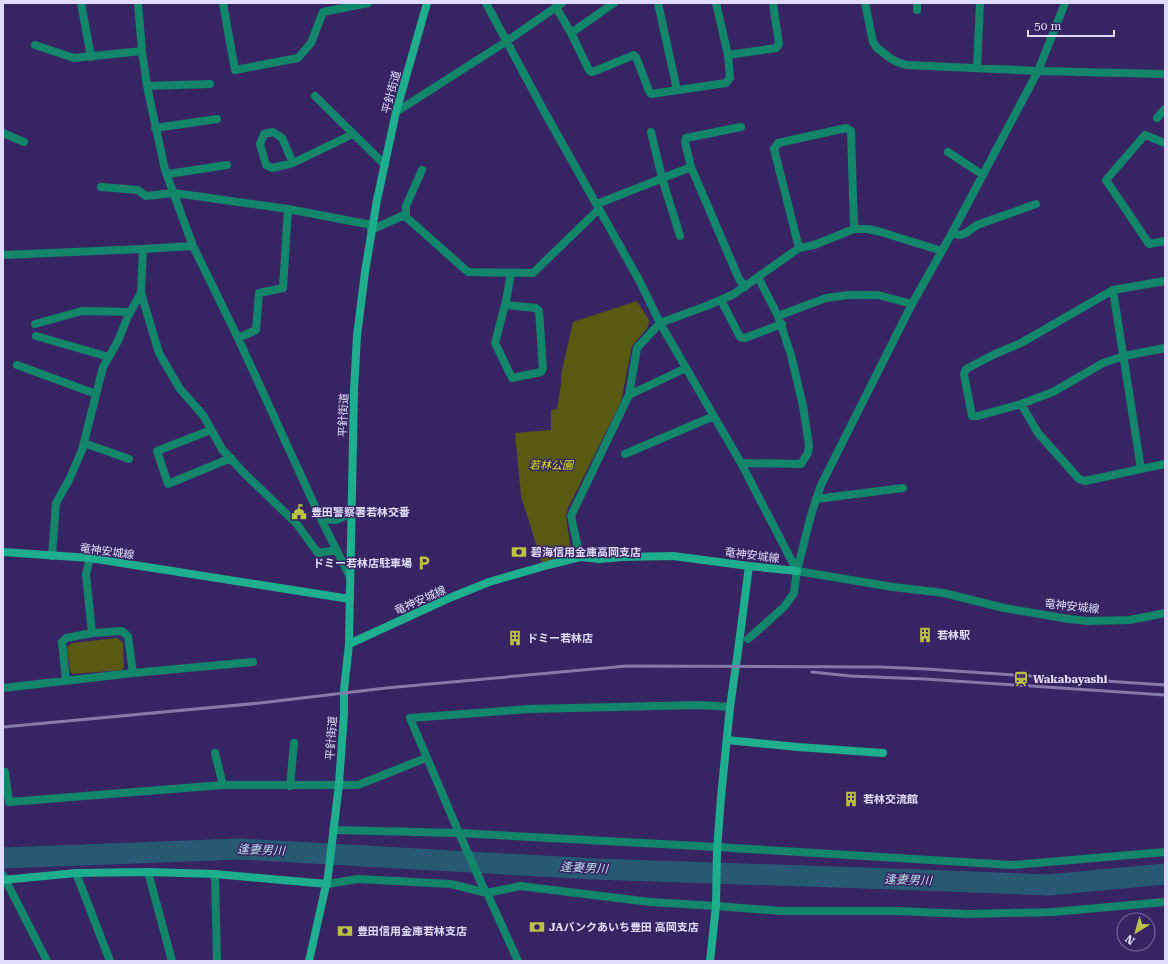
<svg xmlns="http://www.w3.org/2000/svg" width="1168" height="964" viewBox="0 0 1168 964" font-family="'Roboto Serif','Noto Sans JP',serif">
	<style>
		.green { fill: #575a10 }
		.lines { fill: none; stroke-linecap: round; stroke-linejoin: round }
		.river { stroke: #275a72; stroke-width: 21 }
		.street { stroke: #13856b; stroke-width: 8 }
		.secondary { stroke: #1ead8d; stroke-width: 8 }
		.rail { stroke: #8479a8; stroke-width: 3 }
		.labels { text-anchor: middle; stroke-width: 3; stroke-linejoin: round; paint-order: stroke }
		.street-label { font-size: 11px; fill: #e0dbfa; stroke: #362562 }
		.park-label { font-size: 11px; font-style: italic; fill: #dee600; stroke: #362562 }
		.poi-label { font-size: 11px; font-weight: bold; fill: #e0dbfa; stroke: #362562; text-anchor: start }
		.water-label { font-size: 12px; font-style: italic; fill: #bddbeb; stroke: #362562 }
	</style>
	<rect width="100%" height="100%" fill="#362562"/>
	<path class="green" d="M637 301 649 320 648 327 632 346 621 402 568 508 566 516 571 551 564 555 542 563 521 496 515 433 551 430V410L557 409 561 384V375L573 322Z
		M117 638 123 643 124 667 122 670 73 674 70 671 67 647 72 643Z"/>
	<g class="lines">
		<path class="river" d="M3 858 239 849 595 869 894 879 1048 885 1165 874"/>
		<path class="street" d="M81 3 91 57
			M138 3 142 51 147 86 165 170 193 246 238 338 320 517 350 577
			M223 3 235 70 298 58 311 43 323 12 368 3
			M486 3 544 111 639 280 660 323 741 463 797 571
			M658 3 677 90
			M716 3 728 55
			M865 3 873 42 877 48 890 58 897 62 906 65 1038 71 1165 74
			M917 3V10
			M556 7 571 33 589 70 591 72 595 71 634 55 636 57 649 91 651 94 726 83 730 78 728 55 776 48 779 44 773 3
			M571 33 614 3
			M35 45 74 58 142 51
			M977 67 980 3
			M147 86 210 84
			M315 96 385 165
			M396 112 507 41 562 3
			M1157 118 1165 109
			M155 128 217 119
			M651 132 662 178 680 236
			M3 133 24 142
			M1165 143 1145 135 1106 180 1149 244 1165 241
			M948 152 983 175
			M293 163 282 138 273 132 264 134 260 144 266 165 272 168 293 163 353 134
			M691 167 685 142 686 138 741 127
			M168 174 227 165
			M101 187 138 190 146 196 174 193 288 209 372 225
			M597 204 691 167 739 279 745 287
			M406 217V206L422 170
			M371 230 402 216 406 217 468 272 533 273 599 209
			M952 233 960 235 966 233 977 225 1036 204
			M799 248 774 149 778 143 846 128 851 131 854 229
			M143 249 141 293 159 353 180 389 203 415 222 449 243 472 296 523 318 553 337 550
			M3 255 143 249 193 246
			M1113 290 1141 469 1085 481 1079 479 1038 433 1021 404 978 416H972L964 374 966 369 995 354 1021 343Z
			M1113 290 1165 281
			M721 300 740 337 745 338 782 324
			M505 305 536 308 539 311 543 368 541 372 512 378 495 343 506 301 511 273
			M778 316 826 298 849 295H878L912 304
			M35 324 82 311 130 312
			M36 336 109 357
			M238 338 256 330 259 293 283 288 288 209
			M17 365 96 394
			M629 395 686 368
			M1021 404 1053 392 1103 363 1124 356 1165 348
			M211 430 157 451 168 484 231 458
			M84 443 129 459
			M625 454 714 416
			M741 463 801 464 808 453 809 445 803 406 791 355 778 316 758 277
			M1141 469 1165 464
			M816 499 903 488
			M320 517C336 522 338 521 351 512
			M52 556 56 503 69 480 82 450 103 367 118 341 128 316 141 293
			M580 557 571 516 629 395 637 348 660 323 709 305 734 294 799 248 814 245 854 229H868L881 232 942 251
			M90 558 86 574 92 633
			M797 571 893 587 944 593 1004 608 1069 619 1088 621 1130 620 1165 613
			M748 639 784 607 794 593 797 571 811 515 821 485 912 304 952 233 1038 71 1065 3
			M66 680 62 642 66 638 92 633 122 631 128 636 133 673
			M3 688 133 673 253 662
			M215 753 223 785
			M5 772 9 802 223 785H358L426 758
			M290 786 294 743
			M333 830 459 833 717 847 1012 865 1165 852
			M148 872 172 961
			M76 873 110 961
			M215 874 217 961
			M3 875 47 961
			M327 884 358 879 451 884 487 893 520 886 650 902 716 906 782 911H895L969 914 1053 912 1165 902
			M518 961 487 893 484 889 459 833 410 718 529 709 699 705 730 707"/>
		<path class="secondary" d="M3 552 90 558 350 599
			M349 644 447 599 489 582 548 565 580 557 600 559 622 557 673 556 749 566 797 571
			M727 740 798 747 883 753
			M3 880 76 873 148 872 215 874 327 884
			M309 961 328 876 339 784 344 714V690L349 644 354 390 357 336 365 272 377 200 396 112 427 3
			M710 961 716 906 717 851 721 797 730 707 738 651 749 566"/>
		<path class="rail" d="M812 672 850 676 925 679 1165 695
			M3 727 260 703 386 688 627 666 881 667 926 669 1165 685"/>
	</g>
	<defs>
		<g id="civic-bare" transform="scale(1.2)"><path d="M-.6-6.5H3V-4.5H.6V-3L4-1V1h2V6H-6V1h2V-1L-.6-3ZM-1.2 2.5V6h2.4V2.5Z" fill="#bac046" stroke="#362562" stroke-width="2.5" paint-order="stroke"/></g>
		<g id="bank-bare" transform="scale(1.2)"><path d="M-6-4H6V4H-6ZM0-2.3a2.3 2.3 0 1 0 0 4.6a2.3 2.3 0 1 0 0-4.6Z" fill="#bac046" stroke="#362562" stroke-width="2.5" paint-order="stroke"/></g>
		<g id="parking-bare" transform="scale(1.2)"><path d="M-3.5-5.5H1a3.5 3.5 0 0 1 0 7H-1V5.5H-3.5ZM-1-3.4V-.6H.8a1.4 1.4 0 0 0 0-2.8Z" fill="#bac046" stroke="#362562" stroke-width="2.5" paint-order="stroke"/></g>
		<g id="building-bare" transform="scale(1.2)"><path d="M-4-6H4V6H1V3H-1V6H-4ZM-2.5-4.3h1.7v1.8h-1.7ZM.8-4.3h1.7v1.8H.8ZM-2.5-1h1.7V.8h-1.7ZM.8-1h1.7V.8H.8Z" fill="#bac046" stroke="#362562" stroke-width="2.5" paint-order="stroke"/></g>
		<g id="station-bare" transform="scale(1.2)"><path d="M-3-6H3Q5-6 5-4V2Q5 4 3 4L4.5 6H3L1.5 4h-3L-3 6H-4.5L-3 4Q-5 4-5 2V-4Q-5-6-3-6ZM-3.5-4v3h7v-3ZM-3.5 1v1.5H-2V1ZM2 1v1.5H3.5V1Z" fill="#bac046" stroke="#362562" stroke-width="2.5" paint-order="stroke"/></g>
	</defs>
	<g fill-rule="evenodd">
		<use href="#civic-bare" x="299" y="512"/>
		<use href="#bank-bare" x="519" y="552"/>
		<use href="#parking-bare" x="424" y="563"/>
		<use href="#building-bare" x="925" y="635"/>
		<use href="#building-bare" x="515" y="638"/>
		<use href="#station-bare" x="1021" y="679"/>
		<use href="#building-bare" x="851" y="799"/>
		<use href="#bank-bare" x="537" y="927"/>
		<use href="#bank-bare" x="345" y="931"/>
	</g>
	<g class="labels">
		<g class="street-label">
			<text transform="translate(391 92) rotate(-75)" y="4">平針街道</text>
			<text transform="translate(343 415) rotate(-88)" y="4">平針街道</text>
			<text transform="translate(107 551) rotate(8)" y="4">竜神安城線</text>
			<text transform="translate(752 555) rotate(7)" y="4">竜神安城線</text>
			<text transform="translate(420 600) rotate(-24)" y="4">竜神安城線</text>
			<text transform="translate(1072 606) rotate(6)" y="4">竜神安城線</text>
			<text transform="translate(331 738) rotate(-86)" y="4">平針街道</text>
		</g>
		<g class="park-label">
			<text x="551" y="469">若林公園</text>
		</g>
		<g class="poi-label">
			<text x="311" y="516">豊田警察署若林交番</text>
			<text x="531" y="556">碧海信用金庫高岡支店</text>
			<text x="412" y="567" text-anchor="end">ドミー若林店駐車場</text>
			<text x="937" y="639">若林駅</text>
			<text x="527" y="642">ドミー若林店</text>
			<text x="1033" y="683">Wakabayashi</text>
			<text x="863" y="803">若林交流館</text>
			<text x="549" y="931">JAバンクあいち豊田 高岡支店</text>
			<text x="357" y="935">豊田信用金庫若林支店</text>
		</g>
		<g class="water-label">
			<text transform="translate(261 850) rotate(2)" y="4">逢妻男川</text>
			<text transform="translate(584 868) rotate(3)" y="4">逢妻男川</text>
			<text transform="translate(908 880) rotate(2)" y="4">逢妻男川</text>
		</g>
	</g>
	<rect width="1168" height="964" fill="none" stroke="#e0dbfa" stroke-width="8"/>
	<g transform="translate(1136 932) rotate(217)"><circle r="19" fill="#362562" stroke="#7a6e9f"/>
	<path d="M0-3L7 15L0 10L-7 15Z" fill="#bac046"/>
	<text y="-6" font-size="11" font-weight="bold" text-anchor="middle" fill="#e0dbfa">N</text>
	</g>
	<path d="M1028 30v6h86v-6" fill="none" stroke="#e0dbfa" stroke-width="2"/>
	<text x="1034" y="30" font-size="12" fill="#e0dbfa" stroke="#362562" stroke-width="3" paint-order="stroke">50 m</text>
</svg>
